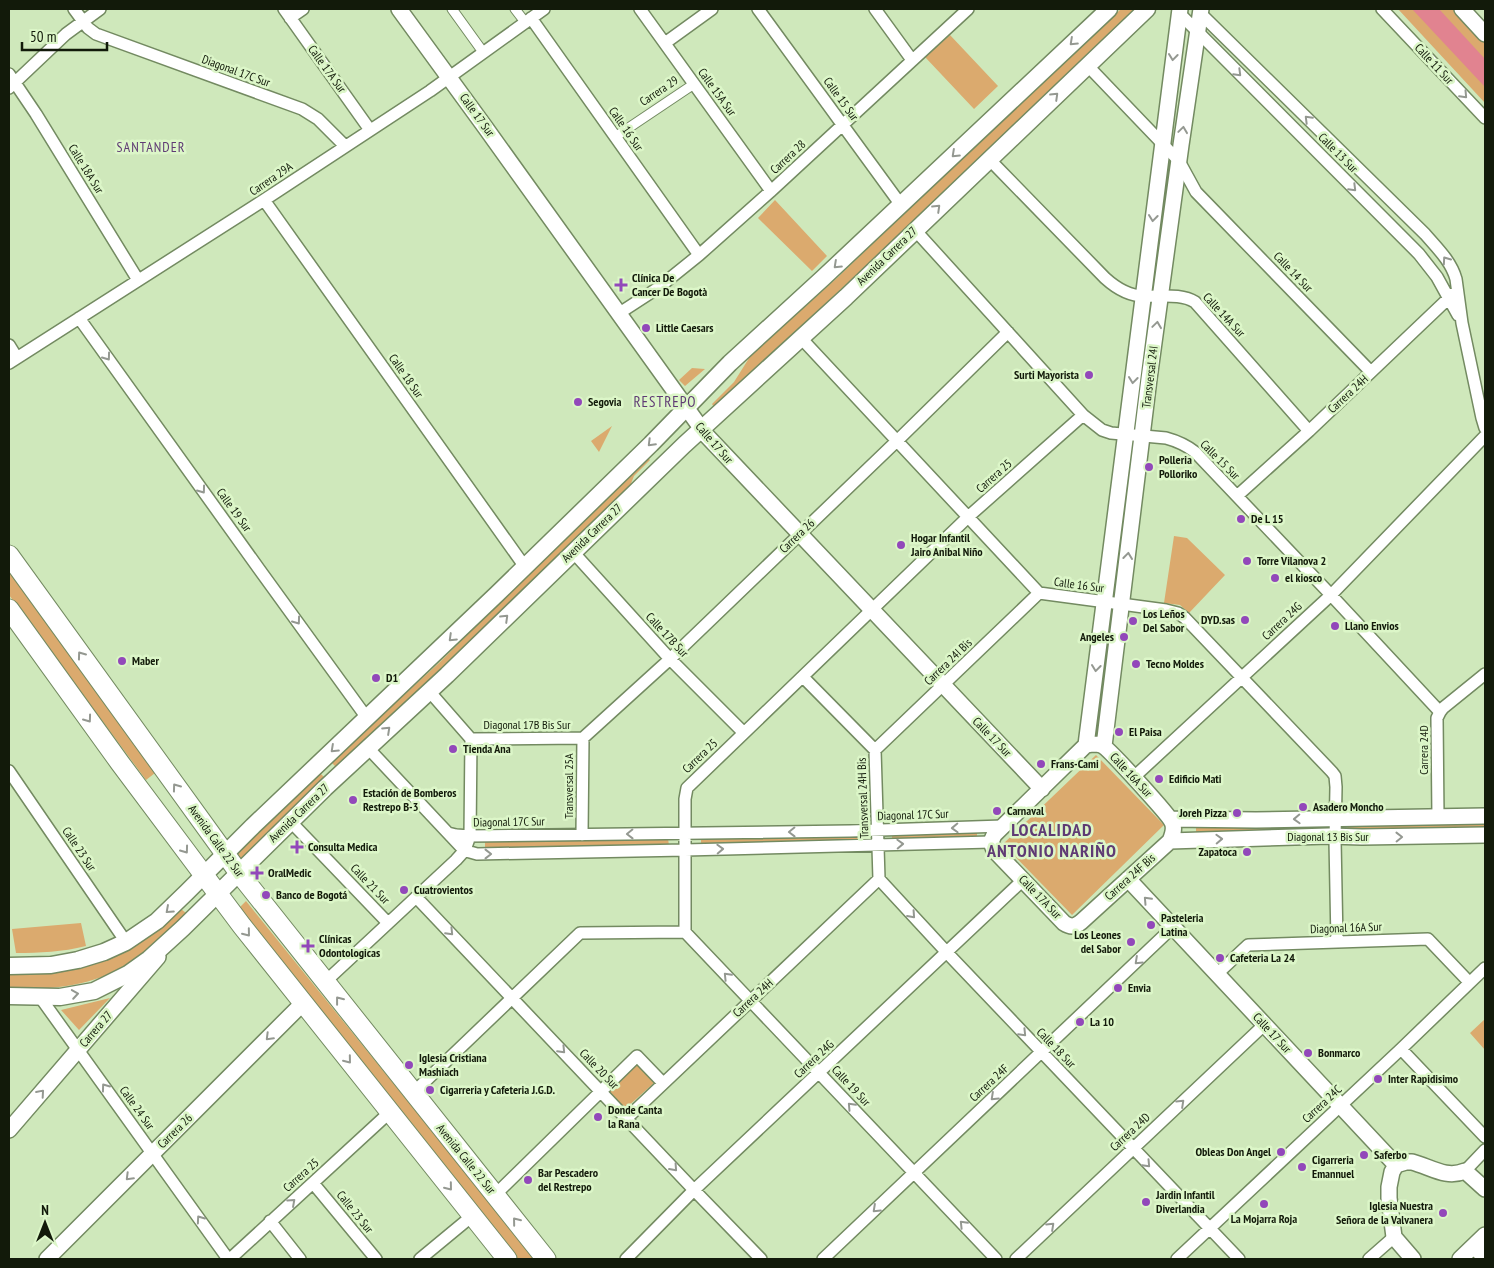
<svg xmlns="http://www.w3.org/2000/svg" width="1494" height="1268" viewBox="0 0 1494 1268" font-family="'PT Sans Narrow',sans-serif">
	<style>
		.green { fill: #dbaa6e }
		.water { fill: #e18390 }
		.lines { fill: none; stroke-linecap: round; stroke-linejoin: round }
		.pedestrian-casing { stroke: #738a61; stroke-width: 11 }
		.minor-casing { stroke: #738a61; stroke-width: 14 }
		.tertiary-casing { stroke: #738a61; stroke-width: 18 }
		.secondary-casing { stroke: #738a61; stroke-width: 19 }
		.primary-casing { stroke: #738a61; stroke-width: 21 }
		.pedestrian { stroke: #fff; stroke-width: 9 }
		.minor { stroke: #fff; stroke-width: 11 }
		.tertiary { stroke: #fff; stroke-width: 15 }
		.secondary { stroke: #fff; stroke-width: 16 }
		.primary { stroke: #fff; stroke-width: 19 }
		.oneway { stroke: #949891 }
		.poi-dot { fill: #9248ba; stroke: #dcf6c8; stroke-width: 2 }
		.labels { text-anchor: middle; stroke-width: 5; stroke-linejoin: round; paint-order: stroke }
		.street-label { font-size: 12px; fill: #121a0a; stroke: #dcf6c8 }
		.poi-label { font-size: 12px; font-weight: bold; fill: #121a0a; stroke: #dcf6c8; text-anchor: start }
		.neighbourhood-label { font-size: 14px; letter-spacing: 1px; fill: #5f3b74; stroke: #dcf6c8 }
		.quarter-label { font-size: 15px; letter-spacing: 1px; fill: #5f3b74; stroke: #dcf6c8 }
		.district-label { font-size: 18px; font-weight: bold; letter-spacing: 1px; fill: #5f3b74; stroke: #dcf6c8 }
	</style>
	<rect width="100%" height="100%" fill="#cfe8bb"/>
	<path class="green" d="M1121 9H1135L923 213 714 407 712 404 734 382 751 355 838 277 1011 111Z
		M1398 9H1455L1485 42V103Z
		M950 35 998 86 974 109 925 57Z
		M775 200 827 256 812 271 758 218Z
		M692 368 705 369 685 386 679 380Z
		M612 426 599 452 591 441Z
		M648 458 650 460 634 476 630 486 550 565 337 768 331 762 440 662 545 557Z
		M1174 536 1187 538 1225 575 1189 613 1180 605 1164 603Z
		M9 572 155 773 146 780 9 595Z
		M1096 755 1164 825 1072 915 1003 844Z
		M319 772 324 777 239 860 235 855Z
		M1485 820V829L1348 831 1347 822Z
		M1325 824 1326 832 1196 834V826Z
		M977 830V839L892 842V833Z
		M863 832V843L701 846V835Z
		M668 838 669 846 485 848V839Z
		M246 901 469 1177 534 1259H517L239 908Z
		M181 909 186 913C171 927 157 943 141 955 102 985 56 991 9 988V973L34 974 163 924Z
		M81 923 86 946C62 952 40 953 16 953L12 929Z
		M110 998 79 1030 61 1010Z
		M1485 1019V1050L1470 1033Z
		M637 1063 655 1082 625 1109 607 1090Z"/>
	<path class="water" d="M1412 9H1439L1485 59V87Z"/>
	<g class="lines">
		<g class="pedestrian-casing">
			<path id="pedestrian" d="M452 9 483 52
				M515 9 525 22
				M615 137 694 84"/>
		</g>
		<g class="minor-casing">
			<path id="minor" d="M74 9 88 28 96 34 302 109 318 119 345 146
				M284 9 370 130
				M640 9 771 191
				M758 9 901 205
				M875 9 912 60
				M1382 9 1485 118
				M1179 13 1419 254 1437 277 1458 315
				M1200 13 1425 234C1437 248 1451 261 1456 279L1462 323 1482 418 1485 428
				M290 18 303 9
				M531 18 699 255
				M665 43 712 9
				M1087 65 1179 161 1196 192 1371 372
				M9 74 36 114 138 280
				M9 88 66 34 100 9
				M989 159 1105 278C1116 288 1129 296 1144 296 1160 297 1181 293 1195 302L1309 431
				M264 200 525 567
				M915 230 1083 415 1102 430 1111 433 1166 438C1177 441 1186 445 1195 452L1331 595 1440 712
				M618 314 658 288 699 255 771 191 968 9
				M79 318 259 569 367 718
				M800 337 1039 593 1166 610 1178 613 1185 618 1332 772 1335 776 1336 787 1335 840 1337 942
				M9 345 17 358
				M9 363 264 200 430 91 544 9
				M1237 496 1309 431 1453 294
				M573 552 670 659 744 733
				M803 677 875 750
				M429 691 471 739
				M583 738 670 659 902 436 1008 332
				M471 739 583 738
				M368 748 462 848 470 852 477 854 685 850 991 842
				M875 750 879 879 952 958 1239 1259
				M875 750 1039 593
				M9 771 126 942
				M1134 777 1331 595 1485 436
				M1438 817 1437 718 1440 712 1443 708 1485 674
				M290 821 388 923
				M448 833 456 835 470 836 850 831 1003 826
				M582 835 583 738
				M416 897 694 1190 761 1259
				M685 932V799L687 788 968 517 1083 415
				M685 932 996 1259
				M1217 974 1248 945 1428 939 1469 982
				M325 982 456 860 465 850 470 836 471 739
				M40 997 228 1259
				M1401 1049 1485 1137
				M413 1093 580 933 685 932
				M627 1118 879 879
				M1465 1171 1485 1150
				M313 1183 376 1259
				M495 1195 637 1056 663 1083
				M270 1221 300 1259
				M230 1259 390 1112
				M420 1259 472 1216
				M626 1259 694 1190 1023 880
				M823 1259 1173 927
				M1016 1259 1264 1025
				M1177 1259 1401 1049 1485 968
				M1369 1259 1394 1237"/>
		</g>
		<g class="tertiary-casing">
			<path id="tertiary" d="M399 9 485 127 706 435 1042 789
				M1462 9 1485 34
				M1092 744C1095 744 1100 744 1103 746 1109 749 1169 815 1172 822 1175 828 1173 834 1170 841L1081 922C1075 927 1070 927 1064 923L994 850 991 842 994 835 1086 745Z
				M1086 745 1180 9
				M1104 746 1149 379 1181 145 1201 9
				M1171 819 1256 820 1485 816
				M1170 841 1329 836 1362 837 1485 835
				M1128 879 1396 1165
				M9 1130 158 957
				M1396 1165 1392 1172 1389 1187V1198L1394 1237 1413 1259
				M1396 1165 1406 1162H1412C1431 1167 1446 1179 1465 1171L1485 1189
				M1474 1246 1485 1258
				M47 1259 303 1003
				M1460 1259 1485 1235"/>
		</g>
		<g class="secondary-casing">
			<path id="secondary" d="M9 966 51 965 78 960 104 952 126 942 157 921 187 892 253 826 497 594 651 444 730 363 823 278 1109 9
				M9 996 60 997 94 991 128 974 149 959 183 928 325 788 447 675 684 445 846 297 1147 9"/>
		</g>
		<g class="primary-casing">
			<path id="primary" d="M9 555 239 873 546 1259
				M9 609 120 763 242 926 507 1259"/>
		</g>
		<use href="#pedestrian" class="pedestrian"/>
		<use href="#minor" class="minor"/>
		<use href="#tertiary" class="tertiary"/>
		<use href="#secondary" class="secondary"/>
		<use href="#primary" class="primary"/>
	</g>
	<defs><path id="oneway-chevron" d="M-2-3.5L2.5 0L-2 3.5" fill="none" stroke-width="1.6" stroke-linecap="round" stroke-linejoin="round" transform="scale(1.25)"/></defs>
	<g class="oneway">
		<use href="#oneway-chevron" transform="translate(1073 42) rotate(137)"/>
		<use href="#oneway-chevron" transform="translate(1173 57) rotate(97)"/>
		<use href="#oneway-chevron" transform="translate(1238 73) rotate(45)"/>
		<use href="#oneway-chevron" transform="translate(1464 95) rotate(47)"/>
		<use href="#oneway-chevron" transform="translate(1055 96) rotate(-44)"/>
		<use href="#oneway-chevron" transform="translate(1308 119) rotate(-135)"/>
		<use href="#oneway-chevron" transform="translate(1183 130) rotate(-82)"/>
		<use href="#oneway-chevron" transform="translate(955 154) rotate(137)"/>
		<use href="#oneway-chevron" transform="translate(1353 188) rotate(45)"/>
		<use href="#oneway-chevron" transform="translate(937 208) rotate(-44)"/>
		<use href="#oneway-chevron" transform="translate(1153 218) rotate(97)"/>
		<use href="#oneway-chevron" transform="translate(1446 260) rotate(-125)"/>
		<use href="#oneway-chevron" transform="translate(837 265) rotate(137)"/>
		<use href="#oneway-chevron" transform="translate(1157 325) rotate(-82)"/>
		<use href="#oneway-chevron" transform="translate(107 357) rotate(54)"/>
		<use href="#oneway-chevron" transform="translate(1133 380) rotate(97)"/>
		<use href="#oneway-chevron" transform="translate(651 443) rotate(135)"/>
		<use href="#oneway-chevron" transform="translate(202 490) rotate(54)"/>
		<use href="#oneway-chevron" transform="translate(1128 556) rotate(-83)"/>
		<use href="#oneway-chevron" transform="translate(505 618) rotate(-44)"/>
		<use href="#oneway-chevron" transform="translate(297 621) rotate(54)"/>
		<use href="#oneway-chevron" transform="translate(452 638) rotate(136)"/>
		<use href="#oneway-chevron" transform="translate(81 655) rotate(-126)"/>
		<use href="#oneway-chevron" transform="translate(1096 668) rotate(97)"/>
		<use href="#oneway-chevron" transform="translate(88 719) rotate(54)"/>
		<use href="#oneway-chevron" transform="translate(387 730) rotate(-43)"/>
		<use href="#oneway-chevron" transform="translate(334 749) rotate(137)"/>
		<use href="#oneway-chevron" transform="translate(176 787) rotate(-126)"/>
		<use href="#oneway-chevron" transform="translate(1297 819) rotate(178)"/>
		<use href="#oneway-chevron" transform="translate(955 828) rotate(178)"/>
		<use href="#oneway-chevron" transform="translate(792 832) rotate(179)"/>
		<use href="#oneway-chevron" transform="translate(630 834) rotate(179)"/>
		<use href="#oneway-chevron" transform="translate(1399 837) rotate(-1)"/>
		<use href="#oneway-chevron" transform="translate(1219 839) rotate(-2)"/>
		<use href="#oneway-chevron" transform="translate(900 844) rotate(-2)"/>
		<use href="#oneway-chevron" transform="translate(720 849) rotate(-2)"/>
		<use href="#oneway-chevron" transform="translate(185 850) rotate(54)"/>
		<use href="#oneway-chevron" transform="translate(488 854)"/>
		<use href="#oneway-chevron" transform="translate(1147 900) rotate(-133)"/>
		<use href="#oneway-chevron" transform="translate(169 910) rotate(138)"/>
		<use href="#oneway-chevron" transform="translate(912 915) rotate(48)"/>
		<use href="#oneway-chevron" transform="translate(450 932) rotate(46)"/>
		<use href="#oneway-chevron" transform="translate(247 933) rotate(51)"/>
		<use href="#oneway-chevron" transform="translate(1138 961) rotate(137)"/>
		<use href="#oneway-chevron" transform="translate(727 976) rotate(-134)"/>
		<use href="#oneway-chevron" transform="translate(75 994) rotate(-9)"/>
		<use href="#oneway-chevron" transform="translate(339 1000) rotate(-128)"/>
		<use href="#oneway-chevron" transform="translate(1023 1033) rotate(46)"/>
		<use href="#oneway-chevron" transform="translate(269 1037) rotate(135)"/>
		<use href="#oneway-chevron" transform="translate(562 1050) rotate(46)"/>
		<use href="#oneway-chevron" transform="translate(348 1060) rotate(51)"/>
		<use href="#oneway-chevron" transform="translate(105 1087) rotate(-126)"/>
		<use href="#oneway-chevron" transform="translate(41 1093) rotate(-49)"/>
		<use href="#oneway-chevron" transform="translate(994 1097) rotate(137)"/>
		<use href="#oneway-chevron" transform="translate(1181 1103) rotate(-43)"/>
		<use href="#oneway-chevron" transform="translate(851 1106) rotate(-133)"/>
		<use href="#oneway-chevron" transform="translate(1147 1164) rotate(47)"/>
		<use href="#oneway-chevron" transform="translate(674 1168) rotate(48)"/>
		<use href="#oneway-chevron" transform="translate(129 1177) rotate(135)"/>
		<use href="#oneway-chevron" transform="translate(449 1187) rotate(51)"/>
		<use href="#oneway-chevron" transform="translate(292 1202) rotate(-42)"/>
		<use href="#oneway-chevron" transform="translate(876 1209) rotate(137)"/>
		<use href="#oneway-chevron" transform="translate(200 1219) rotate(-125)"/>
		<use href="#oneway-chevron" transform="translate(516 1221) rotate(-129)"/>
		<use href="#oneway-chevron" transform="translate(963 1224) rotate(-134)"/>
		<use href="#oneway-chevron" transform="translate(1051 1226) rotate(-43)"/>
	</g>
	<g class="poi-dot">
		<path d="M618.5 277.5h5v5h5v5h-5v5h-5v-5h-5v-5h5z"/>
		<circle cx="646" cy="328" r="5"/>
		<circle cx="1089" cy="375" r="5"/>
		<circle cx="578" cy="402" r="5"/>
		<circle cx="1149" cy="467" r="5"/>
		<circle cx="1241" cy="519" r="5"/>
		<circle cx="901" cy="545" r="5"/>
		<circle cx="1247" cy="561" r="5"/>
		<circle cx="1275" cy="578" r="5"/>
		<circle cx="1245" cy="620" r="5"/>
		<circle cx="1133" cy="621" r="5"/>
		<circle cx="1335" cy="626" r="5"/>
		<circle cx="1124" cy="637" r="5"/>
		<circle cx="122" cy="661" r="5"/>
		<circle cx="1136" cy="664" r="5"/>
		<circle cx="376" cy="678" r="5"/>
		<circle cx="1119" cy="732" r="5"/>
		<circle cx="453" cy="749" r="5"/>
		<circle cx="1041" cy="764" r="5"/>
		<circle cx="1159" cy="779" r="5"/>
		<circle cx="353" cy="800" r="5"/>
		<circle cx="1303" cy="807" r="5"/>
		<circle cx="997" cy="811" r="5"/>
		<circle cx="1237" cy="813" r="5"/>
		<path d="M294.5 839.5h5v5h5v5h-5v5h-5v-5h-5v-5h5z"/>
		<circle cx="1247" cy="852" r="5"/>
		<path d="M254.5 865.5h5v5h5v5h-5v5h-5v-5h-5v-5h5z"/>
		<circle cx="404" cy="890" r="5"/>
		<circle cx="266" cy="895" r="5"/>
		<circle cx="1151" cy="925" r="5"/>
		<circle cx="1131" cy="942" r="5"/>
		<path d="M305.5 938.5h5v5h5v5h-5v5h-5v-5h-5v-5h5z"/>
		<circle cx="1220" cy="958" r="5"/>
		<circle cx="1118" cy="988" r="5"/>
		<circle cx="1080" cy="1022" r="5"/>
		<circle cx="1308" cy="1053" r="5"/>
		<circle cx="409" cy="1065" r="5"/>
		<circle cx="1378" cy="1079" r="5"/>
		<circle cx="430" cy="1090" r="5"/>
		<circle cx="598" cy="1117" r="5"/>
		<circle cx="1281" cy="1152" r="5"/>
		<circle cx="1364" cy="1155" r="5"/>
		<circle cx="1302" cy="1167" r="5"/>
		<circle cx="528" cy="1180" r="5"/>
		<circle cx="1146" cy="1202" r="5"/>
		<circle cx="1264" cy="1204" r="5"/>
		<circle cx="1443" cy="1213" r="5"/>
	</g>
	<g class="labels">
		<g class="street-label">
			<text transform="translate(1434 64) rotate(47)" y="4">Calle 11 Sur</text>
			<text transform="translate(327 69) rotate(54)" y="4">Calle 17A Sur</text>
			<text transform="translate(236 71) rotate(20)" y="4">Diagonal 17C Sur</text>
			<text transform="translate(659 91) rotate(-34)" y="4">Carrera 29</text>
			<text transform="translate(717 92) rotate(54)" y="4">Calle 15A Sur</text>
			<text transform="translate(841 99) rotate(54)" y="4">Calle 15 Sur</text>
			<text transform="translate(477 115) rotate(54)" y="4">Calle 17 Sur</text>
			<text transform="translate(626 129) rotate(55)" y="4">Calle 16 Sur</text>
			<text transform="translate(1338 153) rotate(45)" y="4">Calle 13 Sur</text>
			<text transform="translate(788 157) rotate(-43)" y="4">Carrera 28</text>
			<text transform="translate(86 169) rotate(58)" y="4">Calle 18A Sur</text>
			<text transform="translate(271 179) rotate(-34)" y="4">Carrera 29A</text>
			<text transform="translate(887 256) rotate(-44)" y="4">Avenida Carrera 27</text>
			<text transform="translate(1293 272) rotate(46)" y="4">Calle 14 Sur</text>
			<text transform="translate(1224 315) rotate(47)" y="4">Calle 14A Sur</text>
			<text transform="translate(406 376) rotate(55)" y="4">Calle 18 Sur</text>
			<text transform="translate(1150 377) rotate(-83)" y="4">Transversal 24I</text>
			<text transform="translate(1348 394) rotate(-43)" y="4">Carrera 24H</text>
			<text transform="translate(714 443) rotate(49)" y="4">Calle 17 Sur</text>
			<text transform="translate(1220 460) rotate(45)" y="4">Calle 15 Sur</text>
			<text transform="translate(994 476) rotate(-42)" y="4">Carrera 25</text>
			<text transform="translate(234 510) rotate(54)" y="4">Calle 19 Sur</text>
			<text transform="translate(592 533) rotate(-44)" y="4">Avenida Carrera 27</text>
			<text transform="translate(797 536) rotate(-44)" y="4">Carrera 26</text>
			<text transform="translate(1079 585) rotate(8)" y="4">Calle 16 Sur</text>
			<text transform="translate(1282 621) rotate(-43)" y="4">Carrera 24G</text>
			<text transform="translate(667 635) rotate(47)" y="4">Calle 17B Sur</text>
			<text transform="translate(948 662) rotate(-44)" y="4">Carrera 24I Bis</text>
			<text x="527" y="729">Diagonal 17B Bis Sur</text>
			<text transform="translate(992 737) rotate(46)" y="4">Calle 17 Sur</text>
			<text transform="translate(1424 750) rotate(-90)" y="4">Carrera 24D</text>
			<text transform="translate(700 756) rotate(-44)" y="4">Carrera 25</text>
			<text transform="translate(1131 775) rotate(47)" y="4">Calle 16A Sur</text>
			<text transform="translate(569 786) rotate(-90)" y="4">Transversal 25A</text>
			<text transform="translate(863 798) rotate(-92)" y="4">Transversal 24H Bis</text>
			<text transform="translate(299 813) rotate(-44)" y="4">Avenida Carrera 27</text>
			<text transform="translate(913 815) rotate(-2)" y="4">Diagonal 17C Sur</text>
			<text transform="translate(509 822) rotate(-1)" y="4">Diagonal 17C Sur</text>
			<text x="1328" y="841">Diagonal 13 Bis Sur</text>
			<text transform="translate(216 841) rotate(54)" y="4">Avenida Calle 22 Sur</text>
			<text transform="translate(79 849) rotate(56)" y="4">Calle 23 Sur</text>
			<text transform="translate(1130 877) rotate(-42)" y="4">Carrera 24F Bis</text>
			<text transform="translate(370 884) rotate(46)" y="4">Calle 21 Sur</text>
			<text transform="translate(1040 897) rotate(46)" y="4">Calle 17A Sur</text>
			<text transform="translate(1346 928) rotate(-2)" y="4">Diagonal 16A Sur</text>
			<text transform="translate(753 998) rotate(-43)" y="4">Carrera 24H</text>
			<text transform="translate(96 1029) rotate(-49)" y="4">Carrera 27</text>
			<text transform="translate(1272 1033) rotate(47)" y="4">Calle 17 Sur</text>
			<text transform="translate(1056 1048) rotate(46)" y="4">Calle 18 Sur</text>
			<text transform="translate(814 1059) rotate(-43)" y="4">Carrera 24G</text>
			<text transform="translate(599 1069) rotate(46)" y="4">Calle 20 Sur</text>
			<text transform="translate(989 1083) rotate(-43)" y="4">Carrera 24F</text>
			<text transform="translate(851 1086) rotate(47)" y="4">Calle 19 Sur</text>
			<text transform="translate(1322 1104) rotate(-43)" y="4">Carrera 24C</text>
			<text transform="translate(137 1108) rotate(54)" y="4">Calle 24 Sur</text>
			<text transform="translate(175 1131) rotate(-45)" y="4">Carrera 26</text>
			<text transform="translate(1130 1132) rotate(-43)" y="4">Carrera 24D</text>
			<text transform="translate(466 1159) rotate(51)" y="4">Avenida Calle 22 Sur</text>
			<text transform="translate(301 1175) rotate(-42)" y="4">Carrera 25</text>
			<text transform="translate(355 1212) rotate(51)" y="4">Calle 23 Sur</text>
		</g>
		<g class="poi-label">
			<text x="632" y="282">Clínica De<tspan x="632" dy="14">Cancer De Bogotà</tspan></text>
			<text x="656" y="332">Little Caesars</text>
			<text x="1079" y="379" text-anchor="end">Surti Mayorista</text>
			<text x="588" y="406">Segovia</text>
			<text x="1159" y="464">Polleria<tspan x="1159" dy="14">Polloriko</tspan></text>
			<text x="1251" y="523">De L 15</text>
			<text x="911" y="542">Hogar Infantil<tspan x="911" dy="14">Jairo Anibal Niño</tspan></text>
			<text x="1257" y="565">Torre Vilanova 2</text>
			<text x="1285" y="582">el kiosco</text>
			<text x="1143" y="618">Los Leños<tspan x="1143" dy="14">Del Sabor</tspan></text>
			<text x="1235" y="624" text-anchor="end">DYD.sas</text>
			<text x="1345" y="630">Llano Envios</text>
			<text x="1114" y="641" text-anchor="end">Angeles</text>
			<text x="132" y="665">Maber</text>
			<text x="1146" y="668">Tecno Moldes</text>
			<text x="386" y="682">D1</text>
			<text x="1129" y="736">El Paisa</text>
			<text x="463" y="753">Tienda Ana</text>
			<text x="1051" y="768">Frans-Cami</text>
			<text x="1169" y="783">Edificio Mati</text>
			<text x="363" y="797">Estación de Bomberos<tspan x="363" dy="14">Restrepo B-3</tspan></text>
			<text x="1313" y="811">Asadero Moncho</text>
			<text x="1007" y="815">Carnaval</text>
			<text x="1227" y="817" text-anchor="end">Joreh Pizza</text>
			<text x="308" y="851">Consulta Medica</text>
			<text x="1237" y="856" text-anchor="end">Zapatoca</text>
			<text x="268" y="877">OralMedic</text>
			<text x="414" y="894">Cuatrovientos</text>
			<text x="276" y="899">Banco de Bogotá</text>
			<text x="1161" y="922">Pasteleria<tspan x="1161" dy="14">Latina</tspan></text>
			<text x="1121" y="939" text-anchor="end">Los Leones<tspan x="1121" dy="14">del Sabor</tspan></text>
			<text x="319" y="943">Clínicas<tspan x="319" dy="14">Odontologicas</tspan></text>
			<text x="1230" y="962">Cafeteria La 24</text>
			<text x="1128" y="992">Envia</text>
			<text x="1090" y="1026">La 10</text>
			<text x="1318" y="1057">Bonmarco</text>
			<text x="419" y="1062">Iglesia Cristiana<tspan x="419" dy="14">Mashiach</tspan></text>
			<text x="1388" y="1083">Inter Rapidisimo</text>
			<text x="440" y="1094">Cigarreria y Cafeteria J.G.D.</text>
			<text x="608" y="1114">Donde Canta<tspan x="608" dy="14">la Rana</tspan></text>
			<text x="1271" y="1156" text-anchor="end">Obleas Don Angel</text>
			<text x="1374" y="1159">Saferbo</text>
			<text x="1312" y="1164">Cigarreria<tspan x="1312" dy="14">Emannuel</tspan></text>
			<text x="538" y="1177">Bar Pescadero<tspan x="538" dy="14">del Restrepo</tspan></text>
			<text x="1156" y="1199">Jardin Infantil<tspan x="1156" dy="14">Diverlandia</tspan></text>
			<text x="1433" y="1210" text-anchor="end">Iglesia Nuestra<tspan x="1433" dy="14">Señora de la Valvanera</tspan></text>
			<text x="1264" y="1223" text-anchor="middle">La Mojarra Roja</text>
		</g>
		<g class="neighbourhood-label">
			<text x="151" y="152">SANTANDER</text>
		</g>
		<g class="quarter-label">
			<text x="665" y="407">RESTREPO</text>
		</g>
		<g class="district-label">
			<text x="1052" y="836">LOCALIDAD<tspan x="1052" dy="21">ANTONIO NARIÑO</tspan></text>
		</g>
	</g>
	<rect width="1494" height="1268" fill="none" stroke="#121a0a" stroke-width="20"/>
	<g transform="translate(45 1223)" stroke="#dcf6c8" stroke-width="4" paint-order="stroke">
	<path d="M0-4L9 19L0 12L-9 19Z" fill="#121a0a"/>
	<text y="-8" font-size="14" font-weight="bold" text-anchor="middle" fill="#121a0a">N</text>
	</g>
	<path d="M22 42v8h85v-8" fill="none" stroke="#121a0a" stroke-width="2.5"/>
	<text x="30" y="42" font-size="15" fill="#121a0a" stroke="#dcf6c8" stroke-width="4" paint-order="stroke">50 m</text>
</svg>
